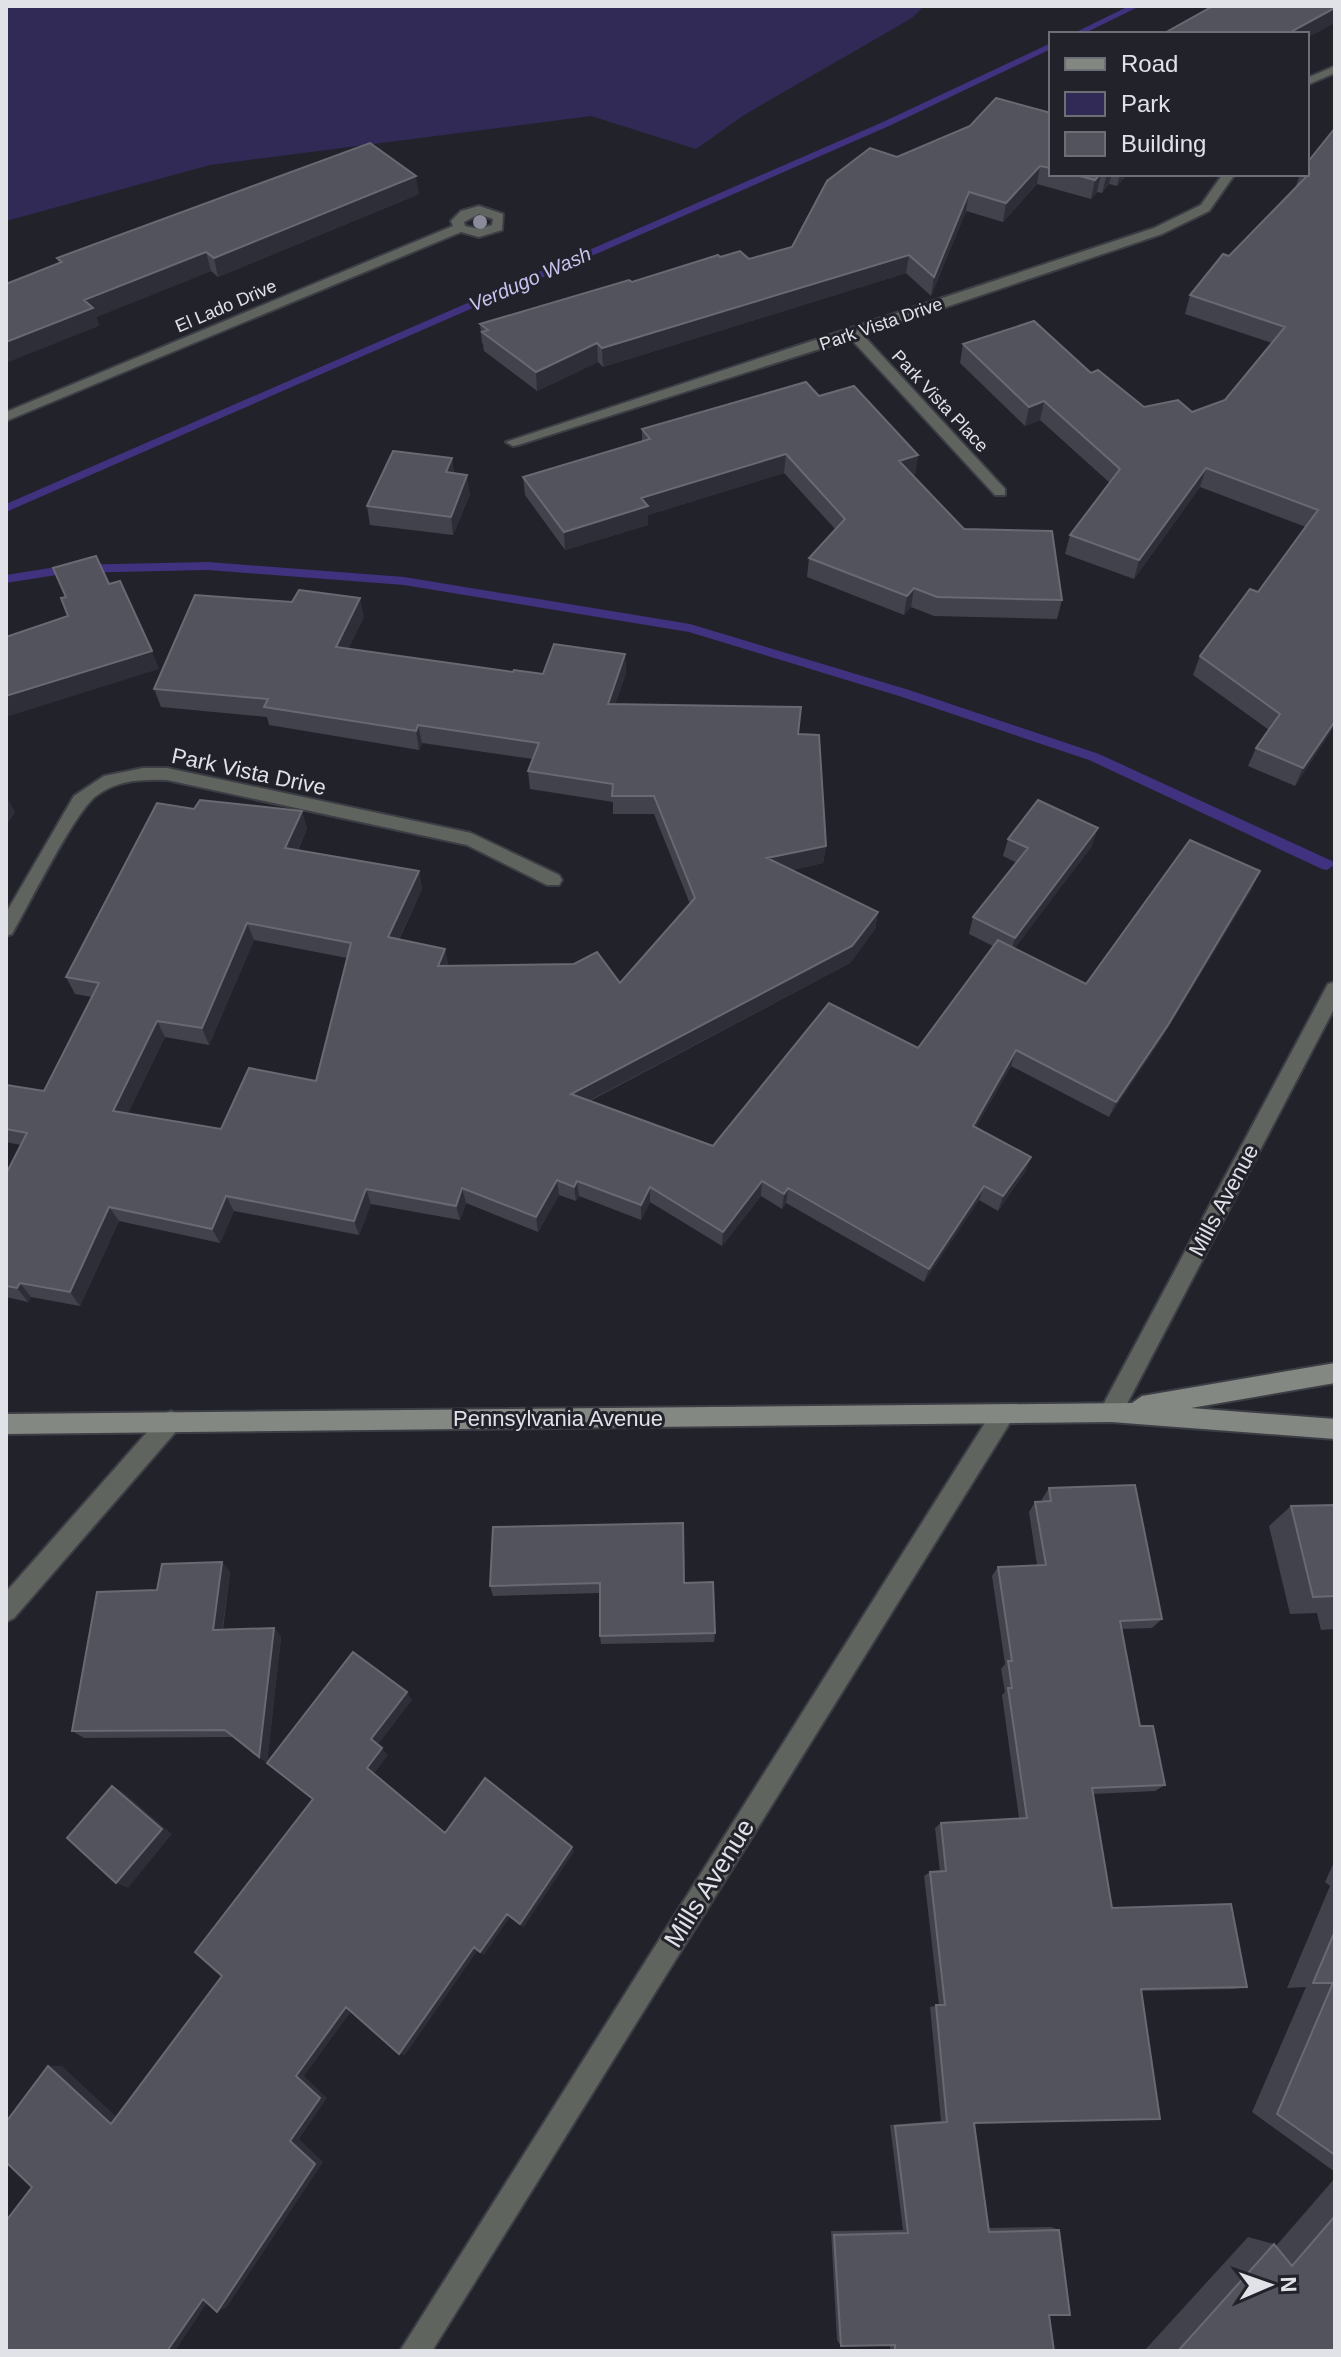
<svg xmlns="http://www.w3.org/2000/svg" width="1341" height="2357" viewBox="0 0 1341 2357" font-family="Arial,sans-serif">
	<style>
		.green { fill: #312a57 }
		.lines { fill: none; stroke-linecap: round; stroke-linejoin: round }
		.stream { fill: #41327f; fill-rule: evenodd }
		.lane-casing { stroke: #3d3d45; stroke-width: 4 }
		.street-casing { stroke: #3d3d45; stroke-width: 4 }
		.secondary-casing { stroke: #3d3d45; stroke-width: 4 }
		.lane { fill: #60645f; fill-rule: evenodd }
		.street { fill: #60645f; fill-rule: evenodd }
		.secondary { fill: #838882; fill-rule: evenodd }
		.tree { fill: #8a8a9b }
		.wall { fill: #42424c; fill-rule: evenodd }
		.shaded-wall { fill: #2e2e38 }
		.building { fill: #53535d; stroke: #696972; stroke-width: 2; fill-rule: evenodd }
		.labels { text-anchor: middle; stroke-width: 6; stroke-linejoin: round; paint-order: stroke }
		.far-street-label { font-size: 18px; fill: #e1e1e8; stroke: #22222b }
		.far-water-label { font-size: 20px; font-style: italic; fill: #c6c3ef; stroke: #22222b }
		.street-label { font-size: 22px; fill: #e1e1e8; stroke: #22222b }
		.near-street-label { font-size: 26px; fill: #e1e1e8; stroke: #22222b }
	</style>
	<rect width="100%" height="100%" fill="#22222b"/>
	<path class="green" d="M6 6H924L912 18 744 115 696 149 591 116 210 165 6 221Z"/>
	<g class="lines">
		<path class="stream" d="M1129 6H1140L1083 34H1072Z
			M1051 43V49L889 126 6 512V504L883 122Z
			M208 562 404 577 690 624 909 690 1099 754 1332 861 1334 865 1327 870 1322 869 1089 760 899 696 689 632 404 585 208 570 69 573 6 583V575L69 565Z"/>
		<g class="lane-casing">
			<path id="lane" d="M171 1411 179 1414 182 1421 179 1428 14 1618 6 1622V1592L163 1414Z"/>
		</g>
		<g class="street-casing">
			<path id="street" d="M1335 66V73L1307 85V78Z
				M1223 174H1235L1209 211 1162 234 863 335 1005 489V495H995L851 339 518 445 513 446 506 442 1154 228 1201 205Z
				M479 206 503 214 502 230 479 237 461 232 6 421V412L453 226 451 221 461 211ZM479 214 493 219 492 225 479 229 465 226 464 222Z
				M143 768H167L471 833 559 875 562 880 559 885H547L467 845 167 780C142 779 117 780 96 796 74 813 29 905 12 934L6 936V913L74 796 104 776Z
				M1335 982V1007L1119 1419 1111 1422 1103 1419 1100 1412 1103 1405 1328 984Z
				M1003 1404 1011 1407 1014 1414 1011 1421 432 2351H400L995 1407Z"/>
		</g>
		<g class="secondary-casing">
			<path id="secondary" d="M1335 1363V1383L1191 1408 1335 1419V1439L1111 1422 6 1434V1414L1132 1403 1142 1396Z"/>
		</g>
		<use href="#lane" class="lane"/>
		<use href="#street" class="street"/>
		<use href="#secondary" class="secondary"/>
	</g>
	<circle class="tree" cx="480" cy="222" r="7"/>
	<path class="wall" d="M1051 113V174H1128L1117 186 1109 184 1102 193 1097 192 1091 199 1037 184 1003 222 966 211 931 296 906 273 603 367 598 362 537 391 484 351 483 344 482 343 480 324 720 257 749 259 792 247 897 157Z
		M1335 128V725L1295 786 1248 766 1256 748 1269 730 1193 675 1200 656 1258 592 1306 527 1200 487 1134 579 1065 554 1070 535 1110 483 1040 420 1025 426 960 363 963 344 1091 373 1144 407 1192 412 1225 400 1272 343 1185 314 1190 295 1295 189 1300 174H1307Z
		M419 194 218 277 211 271 96 317 99 326 59 263 57 258Z
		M819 396 918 455 915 474 912 475 964 529 1062 600 1057 619 934 616 911 607 904 615 807 577 809 558 835 529 784 473 648 515V525L565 550 525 495 523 477 642 441V429Z
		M452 458 454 473 470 494 453 535 370 525 367 506Z
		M364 617 348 649 513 672 543 674 625 654 626 673 615 704 798 734 826 846 823 863 792 870 878 912 875 929 850 963 590 1101 713 1146 918 1048 993 946 969 934 973 917 1017 863 1003 856 1008 839 1092 846 1014 948 1086 984 1252 889 1160 1041 1109 1117 1011 1066 976 1127 1031 1157 1025 1172 998 1211 979 1200 924 1282 786 1203 782 1209 761 1196 722 1246 650 1202 641 1220 579 1196 576 1201 559 1195 538 1232 466 1203 460 1220 371 1204 359 1235 234 1211 220 1243 119 1221 80 1306 31 1297 28 1302 6 1297V1174L21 1145 6 1142V1085L44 1091 92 997 75 994 66 977 194 809 302 811 307 829 298 850 419 871 422 889 399 940 445 949 448 965 620 983 690 904 654 814H613V802L530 789 528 771 533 759 422 743 419 750 269 725 267 717 161 707 154 689ZM254 940 347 958 316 1081 221 1129 128 1113 165 1037 209 1045Z
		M1049 1488 1162 1619 1152 1628 1122 1629 1140 1726 1165 1785 1155 1791 1093 1794 1112 1908 1247 1987 1235 1989 1141 1991 974 2123 989 2228 1051 2227 1059 2230 1049 2315 1054 2351H890V2345L841 2346 837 2340 831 2231 903 2230 890 2125 941 2121 930 2007 939 2005 924 1876 930 1872H940L935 1828 941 1823 1019 1818 1002 1695 1005 1692 1001 1669 1005 1664 992 1576 998 1567 1037 1565 1029 1512 1035 1502 1042 1501V1499Z
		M1335 1505V1629L1321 1630 1317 1613 1290 1614 1269 1526 1291 1506Z
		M493 1527 684 1583 715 1633 714 1642 601 1644 600 1636V1593L493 1596 490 1586Z
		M222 1562 230 1572 223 1629 274 1628 281 1637 267 1763 234 1737 84 1738 72 1731 157 1590Z
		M1335 1860V2172L1252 2112 1306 1987 1287 1988 1330 1886 1325 1882Z
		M1335 2178V2351H1144L1248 2237 1274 2244 1276 2246Z"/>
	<path class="shaded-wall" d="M1335 8V23L1307 38V34H1287Z
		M1040 166 1037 184 1003 222 1006 203Z
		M1101 174 1097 192 1091 199 1095 180Z
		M1107 174H1112L1109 184 1102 193Z
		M1120 174H1128L1117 186Z
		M416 176 419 194 218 277 214 258Z
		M969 192 966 211 931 296 934 277Z
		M206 252 211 271 96 317 99 326 6 363V342L84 300Z
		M909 255 906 273 603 367 602 348Z
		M597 343 598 362 537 391 536 372Z
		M1044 401 1040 420 1025 426 1029 407Z
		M786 454 784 473 648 515V525L565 550 564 532 641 498Z
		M918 455 915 474 897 480 899 461Z
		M452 458 454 477 446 472Z
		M1206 468 1200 487 1134 579 1139 560Z
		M467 475 470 494 453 535 451 517Z
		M914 588 911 607 904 615 907 596Z
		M360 598 364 617 340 666 336 647Z
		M152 651 159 669 6 717V696Z
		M625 654 626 673 609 723 608 704Z
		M1335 721V725L1295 786 1303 768Z
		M418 725 422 743 419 750 416 731Z
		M6 795 15 812 6 826Z
		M302 811 307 829 290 866 285 848Z
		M1098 828 1092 846 1010 955 1015 938Z
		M826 846 823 863 766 876 767 858Z
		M419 871 422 889 392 954 388 937Z
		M1260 871 1252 889 1160 1041 1109 1117 1116 1102Z
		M878 912 875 929 850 963 573 1109 571 1094Z
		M247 923 254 940 209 1045 202 1028Z
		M445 949 448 966H438Z
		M157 1021 165 1037 122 1126 113 1111Z
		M1016 1050 1011 1066 968 1141 973 1126Z
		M1031 1157 1025 1172 998 1211 1003 1196Z
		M557 1180 559 1195 538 1232 536 1217Z
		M577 1181 579 1196 576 1201 574 1187Z
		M762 1181 761 1196 722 1246 723 1232Z
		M984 1186 979 1200 924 1282 929 1269Z
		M650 1187V1202L641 1220V1205Z
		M462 1188 466 1203 460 1220 456 1206Z
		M788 1188 786 1203 782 1209 784 1194Z
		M366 1189 371 1204 359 1235 354 1221Z
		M226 1196 234 1211 220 1243 212 1229Z
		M109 1207 119 1221 80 1306 70 1292Z
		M20 1283 31 1297 28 1302 17 1288Z
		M222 1562 230 1572 221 1638 213 1630Z
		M274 1628 281 1637 267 1763 259 1757Z
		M407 1692 412 1700 377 1746 371 1739Z
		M382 1748 388 1755 373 1775 367 1768Z
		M112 1786 123 1792 172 1834 128 1888 116 1883Z
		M572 1847 574 1852 523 1928 520 1924Z
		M507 1914 510 1917 484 1955 480 1952Z
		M474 1947 478 1950 405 2055 399 2054Z
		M346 2007 353 2009 304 2076 327 2098 299 2139 323 2162 227 2307 217 2312 296 2076Z
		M48 2066H62L123 2123 111 2124Z
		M213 2294 175 2351H167L203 2299Z"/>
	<path class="building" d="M1213 6H1335V8L1287 34H1163Z
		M996 98 1051 113V168L1040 166 1006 203 969 192 934 277 909 255 602 348 597 343 536 372 482 332 488 330 480 324 629 280 632 282 718 255 720 257 740 251 749 259 792 247 827 181 870 148 897 157 970 126Z
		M1335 128V721L1303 768 1256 748 1280 714 1200 656 1250 589 1258 592 1318 510 1206 468 1139 560 1070 535 1120 469 1044 401 1029 407 963 344 1034 321 1091 373 1098 370 1144 407 1178 400 1192 412 1225 400 1285 327 1190 295 1223 254 1229 256 1309 174H1307V163Z
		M370 143 416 176 214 258 206 252 84 300 93 308 6 342V284L62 262 57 258Z
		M1072 174H1100L1095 180Z
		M806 382 819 396 854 386 918 455 899 461 964 529 1052 531 1062 600 937 597 914 588 907 596 809 558 845 519 786 454 641 498 648 506 564 532 523 477 650 439 642 429Z
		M393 451 452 458 446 472 467 475 451 517 367 506Z
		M96 556 109 584 120 581 152 651 6 696V637L68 616 61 598 66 597 53 568Z
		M299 590 360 598 336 647 513 672 514 670 543 674 554 644 625 654 608 704 801 707 798 734 819 735 826 846 767 858 878 912 852 946 571 1094 713 1146 829 1003 918 1048 998 940 1086 984 1190 840 1260 871 1168 1025 1116 1102 1016 1050 973 1126 1031 1157 1003 1196 984 1186 929 1269 788 1188 784 1194 762 1181 723 1232 650 1187 641 1205 577 1181 574 1187 557 1180 536 1217 462 1188 456 1206 366 1189 354 1221 226 1196 212 1229 109 1207 70 1292 20 1283 17 1288 6 1286V1174L27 1133 6 1129V1085L44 1091 99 983 66 977 157 803 194 809 200 800 302 811 285 848 419 871 388 937 445 949 438 966 574 964 597 952 620 983 695 898 654 796H612L613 784 528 771 539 743 418 725 416 731 264 707 268 699 154 689 195 595 292 602ZM247 923 351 943 316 1081 249 1068 221 1129 113 1111 157 1021 202 1028Z
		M1038 800 1098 828 1015 938 973 917 1028 848 1008 839Z
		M1135 1485 1162 1619 1120 1621 1140 1726H1153L1165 1785 1092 1788 1112 1908 1231 1904 1247 1987 1141 1989 1160 2119 974 2123 989 2232 1059 2230 1070 2315H1049L1054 2351H895V2345L841 2346 834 2235 908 2233 895 2126 947 2122 936 2005H945L930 1872 946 1871 941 1823 1027 1818 1008 1688H1012L1008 1661H1012L998 1567 1046 1565 1035 1502 1051 1501 1049 1488Z
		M1335 1505V1596L1313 1597 1291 1506Z
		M683 1523 684 1583 713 1582 715 1633 600 1636V1583L490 1586 493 1527Z
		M222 1562 213 1630 274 1628 259 1757 225 1730 72 1731 97 1592 157 1590 162 1564Z
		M353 1652 407 1692 371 1739 382 1748 367 1768 445 1833 485 1778 572 1847 520 1924 507 1914 480 1952 474 1947 399 2054 346 2007 296 2076 320 2098 290 2141 315 2164 217 2312 203 2299 167 2351H6V2221L32 2187 6 2162V2122L48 2066 111 2124 222 1976 195 1952 313 1799 267 1763Z
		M112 1786 162 1829 116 1883 67 1838Z
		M1335 1931V2155L1277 2114 1333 1983H1313Z
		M1335 2216V2351H1178L1274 2244 1292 2266Z"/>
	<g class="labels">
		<g class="far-street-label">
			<text transform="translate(226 306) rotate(-23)" y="6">El Lado Drive</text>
			<text transform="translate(881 324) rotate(-19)" y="6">Park Vista Drive</text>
			<text transform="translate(940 401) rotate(47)" y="6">Park Vista Place</text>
		</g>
		<g class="far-water-label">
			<text transform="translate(530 279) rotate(-24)" y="7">Verdugo Wash</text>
		</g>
		<g class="street-label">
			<text transform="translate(249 771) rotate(12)" y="8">Park Vista Drive</text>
			<text transform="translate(1223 1200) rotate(-62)" y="8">Mills Avenue</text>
			<text x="558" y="1426">Pennsylvania Avenue</text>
		</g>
		<g class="near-street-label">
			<text transform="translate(709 1883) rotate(-58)" y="9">Mills Avenue</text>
		</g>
	</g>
	<rect width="1341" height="2357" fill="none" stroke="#e1e1e8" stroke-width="16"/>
	<rect x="1049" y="32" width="260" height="144" fill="#22222b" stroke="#6e6e77" stroke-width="2"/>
	<rect x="1065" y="58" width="40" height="12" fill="#838882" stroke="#6e6e77" stroke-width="2"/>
	<text x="1121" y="72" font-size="24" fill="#e1e1e8">Road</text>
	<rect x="1065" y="92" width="40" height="24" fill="#312a57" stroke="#6e6e77" stroke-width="2"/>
	<text x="1121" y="112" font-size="24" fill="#e1e1e8">Park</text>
	<rect x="1065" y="132" width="40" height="24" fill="#53535d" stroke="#6e6e77" stroke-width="2"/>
	<text x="1121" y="152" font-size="24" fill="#e1e1e8">Building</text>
	<g transform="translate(1269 2285) rotate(88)" stroke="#22222b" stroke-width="6" paint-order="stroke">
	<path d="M0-6L14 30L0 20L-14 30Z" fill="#e1e1e8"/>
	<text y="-12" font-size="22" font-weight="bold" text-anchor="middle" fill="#e1e1e8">N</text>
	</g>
</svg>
